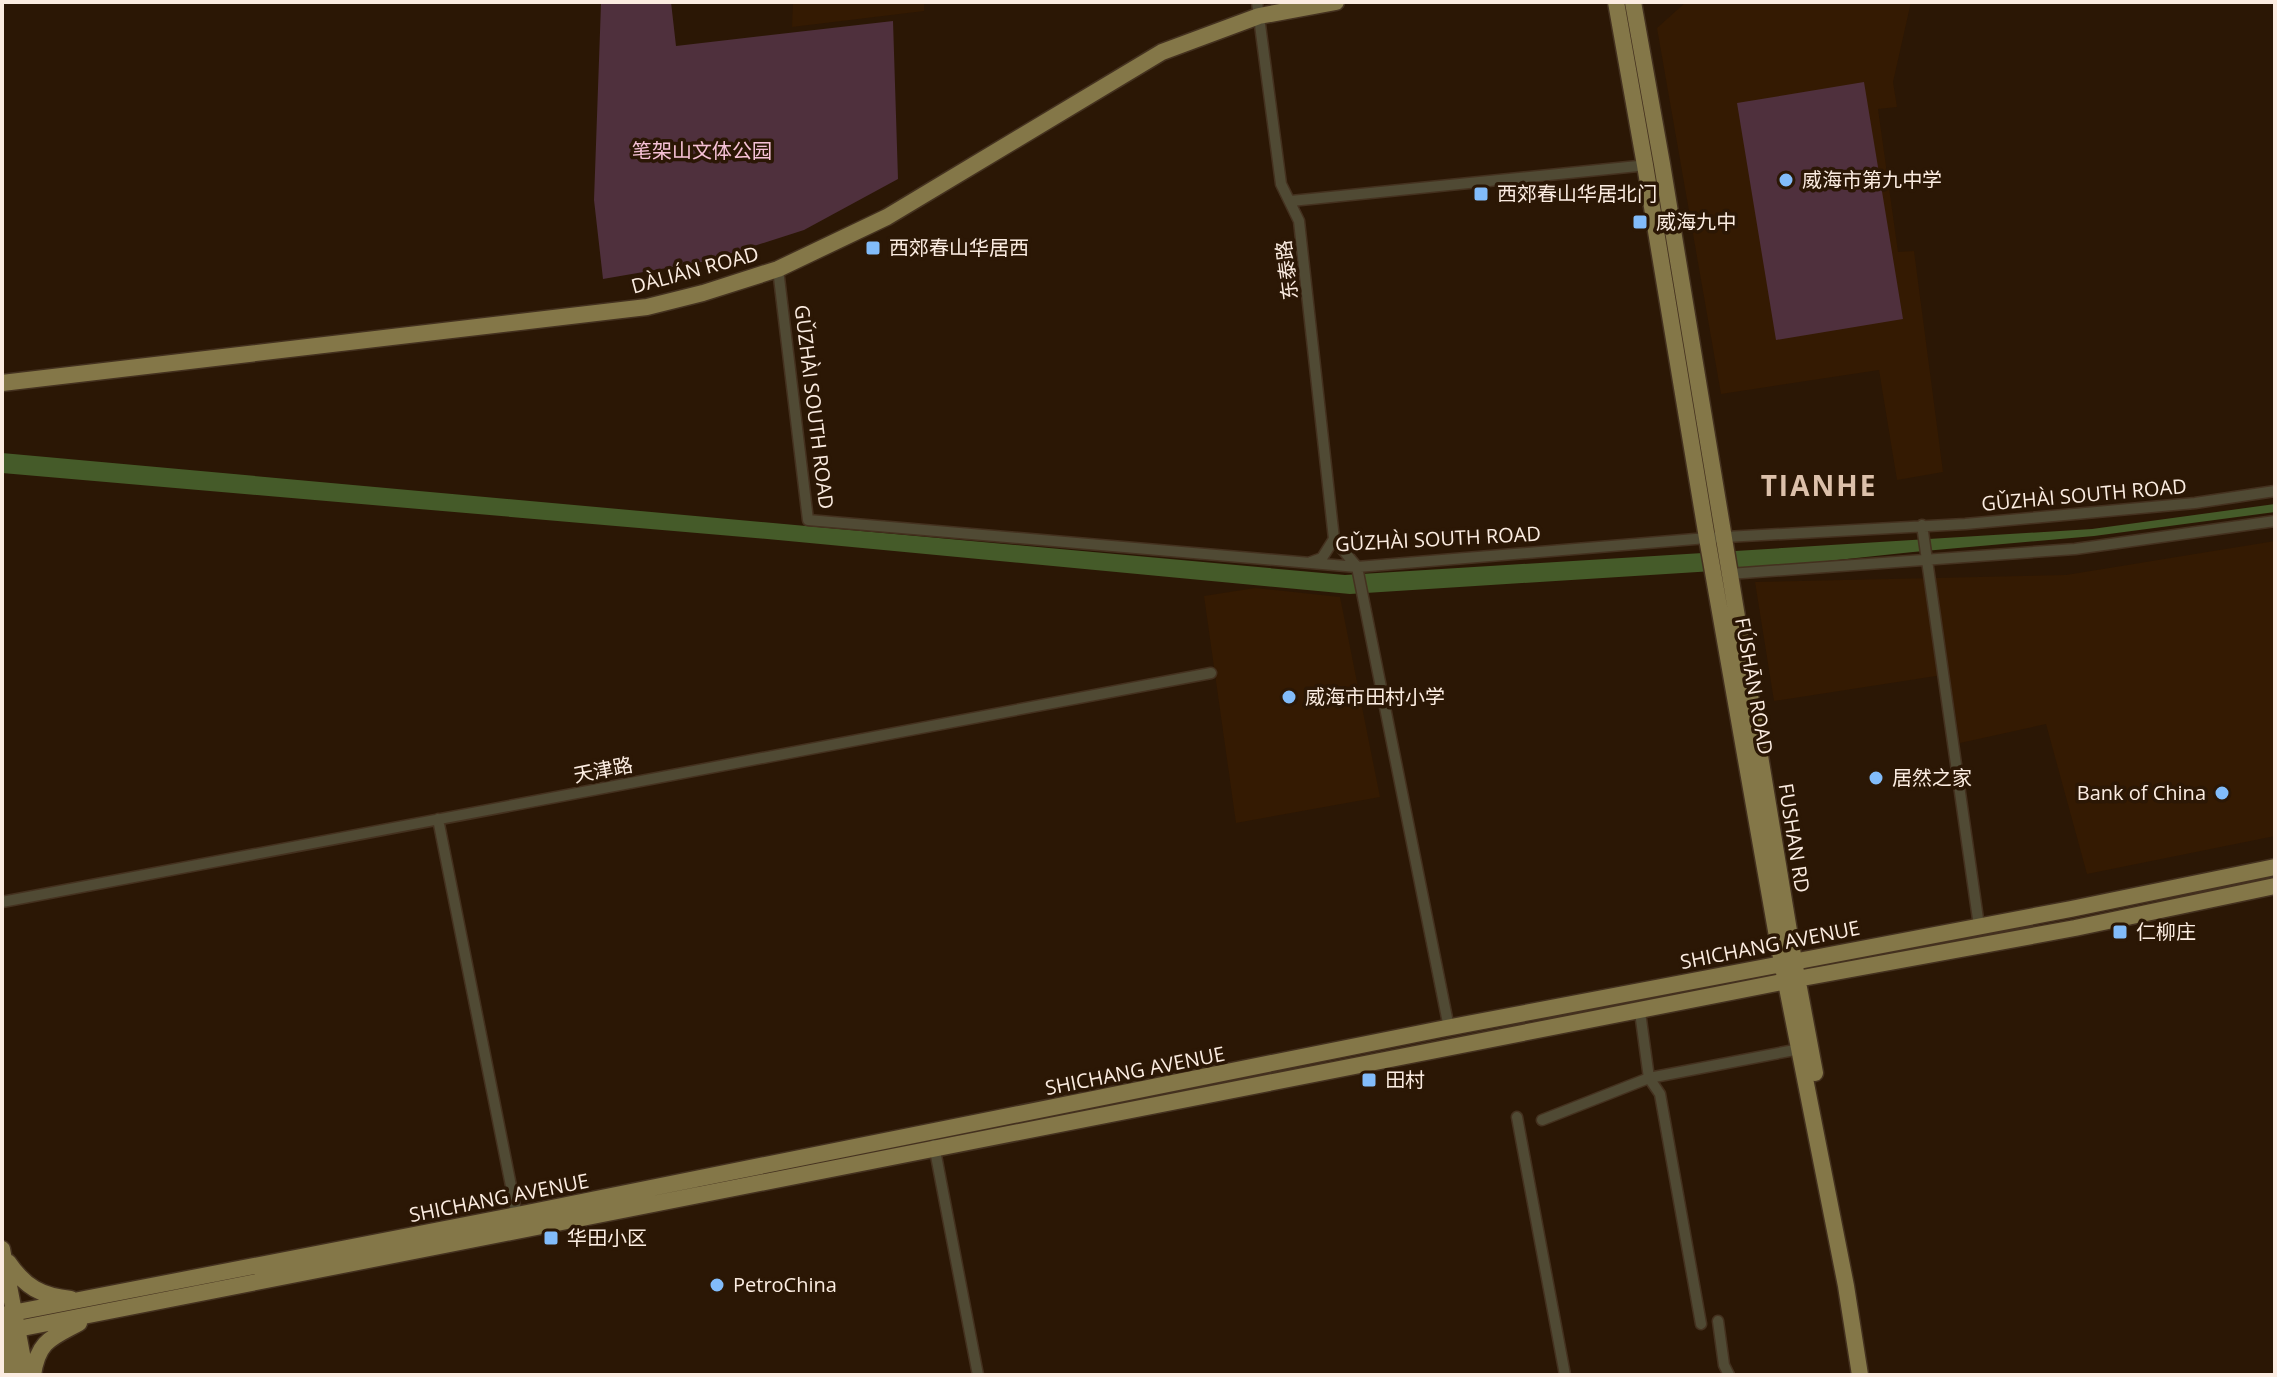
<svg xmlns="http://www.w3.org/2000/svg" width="2277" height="1377" viewBox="0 0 2277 1377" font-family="'Open Sans','Noto Sans SC',sans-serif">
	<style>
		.built { fill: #341a02 }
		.green { fill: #4f303d }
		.water { fill: #455b29 }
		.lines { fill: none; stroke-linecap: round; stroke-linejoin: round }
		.minor-casing { stroke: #44311f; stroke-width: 13 }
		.primary-casing { stroke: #44311f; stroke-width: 19 }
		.minor { stroke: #504a34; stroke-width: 10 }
		.primary { stroke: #847748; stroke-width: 16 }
		.poi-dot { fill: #82bcfa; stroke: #2b1705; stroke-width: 3 }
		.labels { text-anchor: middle; stroke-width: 7; stroke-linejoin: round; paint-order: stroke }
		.park-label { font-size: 20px; fill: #f6c1d6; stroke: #2b1705 }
		.poi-label { font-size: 20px; fill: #fbece1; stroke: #2b1705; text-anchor: start }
		.street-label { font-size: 20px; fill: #fbece1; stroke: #2b1705 }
		.district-label { font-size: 28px; font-weight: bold; letter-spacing: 2px; fill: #dcc0aa; stroke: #2b1705 }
	</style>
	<rect width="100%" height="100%" fill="#2b1705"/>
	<path class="built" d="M793 2H924V11L792 27Z
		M1686 2H1911L1893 82 1897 107 1878 109 1898 252 1914 251 1943 472 1897 480 1879 370 1721 394 1657 28Z
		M2275 541V836L2087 874 2046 724 1960 743 1949 674 1774 701 1755 582 2066 575Z
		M1255 588 1340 597 1380 797 1236 823 1204 596Z"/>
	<path class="green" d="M632 2H671L676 46 893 21 898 179 804 230 707 261 603 279 594 200 601 4Z
		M1864 82 1903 319 1776 340 1737 103Z"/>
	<path class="water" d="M2 453 1345 575 2092 529 2275 504V512L2094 536 1913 552 1761 568 1350 594 778 540 2 473Z"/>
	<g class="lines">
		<g class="minor-casing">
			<path id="minor" d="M1257 2 1281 184 1299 221 1334 539
				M1291 201 1648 165
				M778 269 808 520 1357 567 1707 538 1965 524 2195 503 2275 491
				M1922 525 1979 926
				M1334 539 1357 567 1449 1028
				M1311 562 1322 558 1334 539
				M1729 574 2075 549 2275 521
				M438 819 518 1221
				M2 902 1211 673
				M1640 1012 1649 1078 1660 1094 1701 1324
				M1517 1117 1565 1375
				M1542 1120 1649 1078 1805 1048
				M934 1145 978 1375
				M1718 1321 1724 1365 1729 1375"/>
		</g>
		<g class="primary-casing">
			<path id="primary" d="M1616 2 1645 165 1707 538 1778 942 1846 1286 1860 1375
				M1633 2 1662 164 1794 961 1815 1073
				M2 383 647 307 703 293 778 269 887 217 1162 52 1259 16 1336 2
				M2 1249 26 1375
				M8 1262C25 1287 41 1296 71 1299
				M2 1315 517 1215 1441 1029 2071 909 2275 867
				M2 1326 12 1375
				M2 1332 1797 979 2075 928 2275 886
				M33 1375C38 1341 51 1338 79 1323"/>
		</g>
		<use href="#minor" class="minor"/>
		<use href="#primary" class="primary"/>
	</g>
	<g class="poi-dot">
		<circle cx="1786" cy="180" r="8"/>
		<rect x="1473" y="186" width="16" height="16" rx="4"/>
		<rect x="1632" y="214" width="16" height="16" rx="4"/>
		<rect x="865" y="240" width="16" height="16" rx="4"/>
		<circle cx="1289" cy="697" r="8"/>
		<circle cx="1876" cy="778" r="8"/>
		<circle cx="2222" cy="793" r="8"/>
		<rect x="2112" y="924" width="16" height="16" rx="4"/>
		<rect x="1361" y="1072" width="16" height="16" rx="4"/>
		<rect x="543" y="1230" width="16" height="16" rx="4"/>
		<circle cx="717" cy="1285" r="8"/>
	</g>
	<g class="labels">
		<g class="park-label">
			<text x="702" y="158">笔架山文体公园</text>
		</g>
		<g class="poi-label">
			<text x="1802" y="187">威海市第九中学</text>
			<text x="1497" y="201">西郊春山华居北门</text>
			<text x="1656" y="229">威海九中</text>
			<text x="889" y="255">西郊春山华居西</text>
			<text x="1305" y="704">威海市田村小学</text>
			<text x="1892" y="785">居然之家</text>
			<text x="2206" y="800" text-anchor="end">Bank of China</text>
			<text x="2136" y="939">仁柳庄</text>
			<text x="1385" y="1087">田村</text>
			<text x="567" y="1245">华田小区</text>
			<text x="733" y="1292">PetroChina</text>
		</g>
		<g class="street-label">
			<text transform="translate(695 270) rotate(-15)" y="7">DÀLIÁN ROAD</text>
			<text transform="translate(1287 270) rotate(-97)" y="7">东泰路</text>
			<text transform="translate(814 407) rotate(83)" y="7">GǓZHÀI SOUTH ROAD</text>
			<text transform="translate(2084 495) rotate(-5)" y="7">GǓZHÀI SOUTH ROAD</text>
			<text transform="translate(1438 539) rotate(-3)" y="7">GǓZHÀI SOUTH ROAD</text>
			<text transform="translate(1754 686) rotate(80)" y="7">FÚSHĀN ROAD</text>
			<text transform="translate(603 770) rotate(-11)" y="7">天津路</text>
			<text transform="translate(1794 838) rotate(81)" y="7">FUSHAN RD</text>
			<text transform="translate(1770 945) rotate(-11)" y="7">SHICHANG AVENUE</text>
			<text transform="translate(1135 1071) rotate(-11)" y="7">SHICHANG AVENUE</text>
			<text transform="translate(499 1198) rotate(-11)" y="7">SHICHANG AVENUE</text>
		</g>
		<g class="district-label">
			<text x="1819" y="496">TIANHE</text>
		</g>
	</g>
	<rect width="2277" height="1377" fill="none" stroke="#fbece1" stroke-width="8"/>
</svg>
